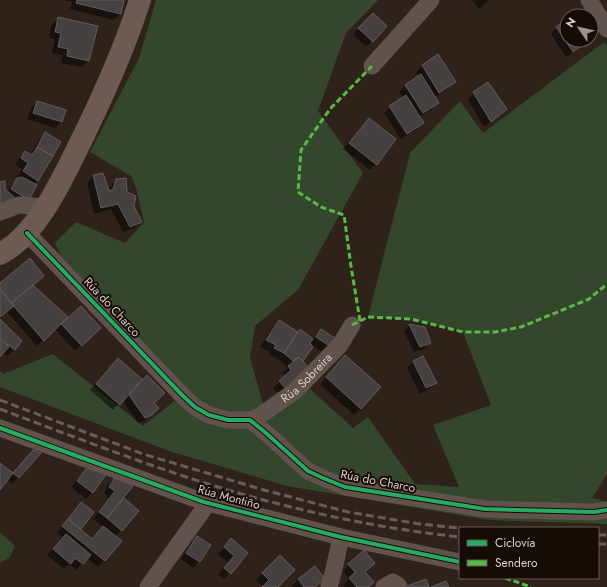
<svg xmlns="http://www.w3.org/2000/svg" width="607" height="587" viewBox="0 0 607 587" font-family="Jost,sans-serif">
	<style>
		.green { fill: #34462b }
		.shadow { fill: #0007 }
		.building { fill: #474040; stroke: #625b5c }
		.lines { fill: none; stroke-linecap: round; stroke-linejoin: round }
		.minor { stroke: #61524d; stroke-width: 17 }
		.major { stroke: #6c5a53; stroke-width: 22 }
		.rail { stroke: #695e57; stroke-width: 3; stroke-dasharray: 8 4; stroke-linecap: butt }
		.quiet { stroke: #58b947; stroke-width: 3; stroke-dasharray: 6 3; stroke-linecap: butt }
		.cycleway-casing { stroke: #160c07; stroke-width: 6 }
		.cycleway { stroke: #26ab63; stroke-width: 4 }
		.labels { text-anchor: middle; stroke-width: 4; stroke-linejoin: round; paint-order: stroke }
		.street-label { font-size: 12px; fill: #decec6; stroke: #160c07 }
	</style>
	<rect width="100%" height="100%" fill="#2e221b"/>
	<path class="green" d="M156 0H378L346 33 318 111 363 173 298 290 255 326 250 358 265 411 285 398 310 389 353 428 368 417 415 484 459 487 433 425 491 405 463 332 411 319 368 317 410 153 460 101 483 133 604 42 607 45V474L592 498 607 502V524L489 520 287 486 172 452 0 387V371L3 374 53 354 143 426 182 395 70 277 55 243 76 222 125 243 144 222 136 188 131 176 90 152 139 58Z
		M0 532 15 546 9 558 0 563Z"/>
	<path class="shadow" d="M62 0H123L120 14 114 20 70 9 72 2Z
		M472 0H489L479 9Z
		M579 13 581 16H574Z
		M373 14 372 41 366 47 353 34Z
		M59 18 96 26 88 61 82 67 61 63 63 55 52 53 55 39 49 38 52 24Z
		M567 21V40H591L566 57 551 34 557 27Z
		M591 31 595 36 591 40Z
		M438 56 455 82 449 88 435 97 438 102 432 109 419 117 423 123 417 129 401 139 384 113 390 107 403 98 399 92 405 86 419 77 416 72 422 66Z
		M474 93 499 115 484 127 468 99Z
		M37 102 65 111 61 122 55 128 27 119 31 108Z
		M369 119 376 164 370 170 343 149Z
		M45 134 60 142 37 180 34 184 36 185 28 199 22 205 14 201 8 208 0 210V183L4 182V190L7 193 11 186 18 179 17 178 22 169 15 165 19 158 26 152 30 155 39 140Z
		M93 176 109 192 110 187 116 180 126 193 140 222 134 228 123 232 111 209 94 214 87 183Z
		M43 276 32 286 68 318 93 334 75 351 55 329 37 346 7 312 0 317V284Z
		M0 321 21 341 8 356 2 353 0 355Z
		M280 321 298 333 300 330 313 340 321 330 335 339 324 353 309 343 312 347 280 396 273 388 286 377 282 373 288 368 278 359 269 355 270 352 260 347 273 327Z
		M410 325 424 327 430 342 424 349 414 352 404 331Z
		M422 357 435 383 429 389 420 394 407 368 413 362Z
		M118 359 142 381 153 403 158 408 144 421 138 423 122 400 113 410 90 390Z
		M339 363 361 408 354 415 320 384Z
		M39 454 12 484 7 479 0 489V465L13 474 27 458Z
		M105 473 92 492 86 499 71 487 82 474Z
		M115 478 123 498 138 511 115 537 120 541 98 567 87 558 76 570 69 564 64 569 47 555 63 538 57 533 81 503 93 512 79 529 91 540 103 527 93 519 109 498 104 493 108 484Z
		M197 537 199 561 193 568 181 559 191 544Z
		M231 540 247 554 224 579 218 575 228 562 218 554Z
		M280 557 277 587H263L256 580Z
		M349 565 364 572 367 587H345L343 585 349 579 343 571Z
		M314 567 324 579 318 585 315 587H293L292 586 298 580Z"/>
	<path class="building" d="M77 0H124L121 14 76 3Z
		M373 13 387 26 373 42 358 28Z
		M58 17 98 26 89 61 67 56 68 49 58 47 61 33 55 32Z
		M567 19V40H590L573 52 556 27Z
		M438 54 456 82 439 93 422 65Z
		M421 74 439 103 423 113 405 85Z
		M488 82 507 109 491 122 473 92Z
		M406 95 424 123 407 134 389 106Z
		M37 101 66 110 62 122 33 113Z
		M369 118 396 139 377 165 349 143Z
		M45 132 61 142 53 156 37 147Z
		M37 147 53 156 38 181 23 171 28 163 21 158 25 151 32 155Z
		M103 173 109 191 113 189 116 179 126 178 127 192 136 196 134 206 142 222 130 227 118 204 101 208 93 175Z
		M22 177 37 185 29 200 11 189 17 178Z
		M5 181V189L14 197 15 202 0 206V182Z
		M30 258 44 276 11 303 0 289V283Z
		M33 285 68 317 44 341 11 303Z
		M0 289 14 306 0 317Z
		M81 306 101 328 82 346 61 324Z
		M0 319 22 341 15 350 0 339Z
		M279 320 298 332 284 353 274 348 276 345 266 340Z
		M409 324 425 327 431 343 420 347Z
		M300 329 313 339 310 343 313 347 303 361 299 357 293 361 284 353Z
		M321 329 336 339 331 347 316 337Z
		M0 339 9 347 0 357Z
		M345 355 381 387 361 409 326 377Z
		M423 356 437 383 426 388 413 361Z
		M299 357 310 369 287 390 279 381 291 370 288 366Z
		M118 358 142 379 120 405 96 384Z
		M147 375 165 393 154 403 159 408 152 415 145 418 129 395Z
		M33 450 41 453 19 478 13 473Z
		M0 463 13 473 0 490Z
		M88 466 107 473 93 493 77 481Z
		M115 477 133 486 107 518 99 512 115 491 109 487Z
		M124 498 139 511 122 531 107 518Z
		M81 502 94 512 81 529 68 519Z
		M68 519 92 539 103 526 122 541 105 561 62 526Z
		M66 534 91 555 83 564 75 558 71 564 53 549Z
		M197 536 211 545 200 562 186 553Z
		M231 538 248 553 231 574 224 568 234 556 224 547Z
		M364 550 375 563 365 572 374 582 368 587H357L349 578 355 572 348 564Z
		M280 555 295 570 278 587H262L269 580 262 573Z
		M315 566 325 579 315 587H304L298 579Z
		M426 579 429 587H407V586Z
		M446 581 449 587H431Z"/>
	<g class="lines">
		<g class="minor">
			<path d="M589 0 607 29"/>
			<path d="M372 66 431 0"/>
			<path d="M0 212 19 205 45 207"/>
			<path d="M27 233 182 395 195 407 209 415 228 420H250L266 433 308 471 323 478 345 487 485 509 594 512 607 510"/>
			<path id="s1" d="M250 420 258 417 295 391 340 345 352 325"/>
			<path d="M0 428 204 502 341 537 460 562"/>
			<path d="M148 587 208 503"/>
			<path d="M329 587 334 569 341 537"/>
			<path d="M384 587 393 582 398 585 399 587"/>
		</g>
		<path class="major" d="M0 254C39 234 64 175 83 137 105 92 125 47 140 0"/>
		<path class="rail" d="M0 400 143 454 264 490 348 512 420 524 460 528
			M0 409C50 428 100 447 151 465 250 500 355 526 460 537
			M598 535H607
			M598 544H607"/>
		<path class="quiet" d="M360 321 351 266 344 215 321 207 298 192 301 150 330 109 372 66
			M352 325 368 317 411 319 463 332H495L521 327 589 299 607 284
			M505 578 531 587"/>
		<g class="cycleway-casing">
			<path id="cycleway" d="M27 233 182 395 195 407 209 415 228 420H250L266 433 308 471 323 478 345 487 485 509 594 512 607 510
				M0 428 204 502 341 537 460 562"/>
		</g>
		<use href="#cycleway" class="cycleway"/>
	</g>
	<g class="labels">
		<g class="street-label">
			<text transform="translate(112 307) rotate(47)" y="4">Rúa do Charco</text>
			<text dy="4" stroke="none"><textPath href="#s1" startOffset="71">Rúa Sobreira</textPath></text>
			<text transform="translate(378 481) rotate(11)" y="4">Rúa do Charco</text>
			<text transform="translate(229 497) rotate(15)" y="4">Rúa Montiño</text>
		</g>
	</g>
	<rect x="459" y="527" width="140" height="52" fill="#160c07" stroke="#665a53"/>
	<rect x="467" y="540" width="20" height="6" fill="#26ab63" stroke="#665a53"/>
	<text x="495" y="547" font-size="12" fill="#decec6">Ciclovía</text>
	<rect x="467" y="560" width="20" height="6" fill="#58b947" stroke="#665a53"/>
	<text x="495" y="567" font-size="12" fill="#decec6">Sendero</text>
	<g transform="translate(579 28) rotate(304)"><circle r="19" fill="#160c07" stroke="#665a53"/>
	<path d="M0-3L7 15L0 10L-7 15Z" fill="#a0928a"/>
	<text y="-6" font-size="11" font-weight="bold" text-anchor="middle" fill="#decec6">N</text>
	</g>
</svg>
